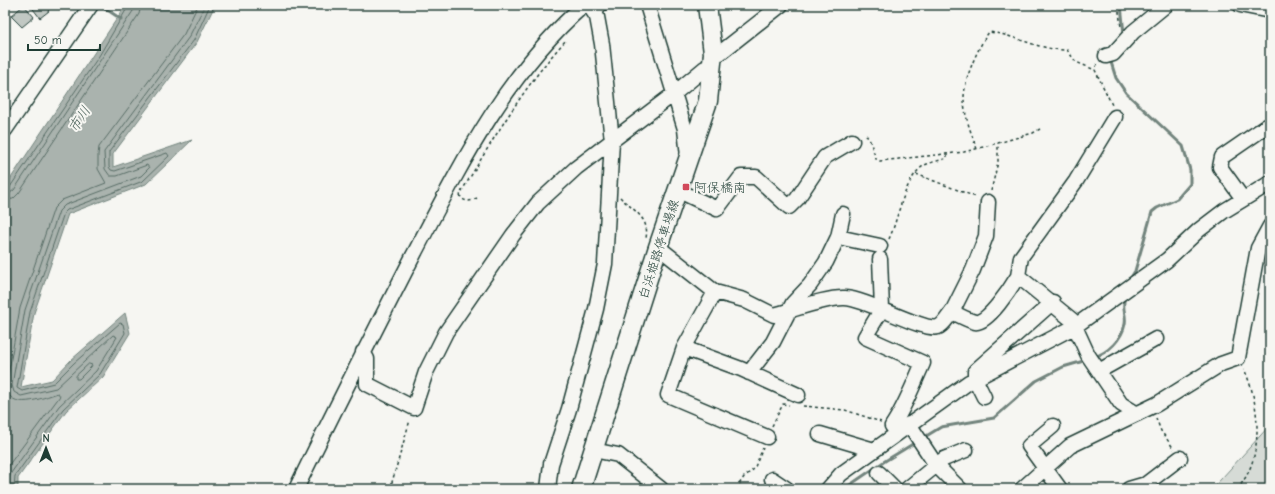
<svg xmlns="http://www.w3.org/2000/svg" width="1275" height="494" viewBox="0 0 1275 494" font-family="'Comic Neue','Klee One',sans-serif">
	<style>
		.green { fill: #d6dbd6; stroke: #7a8c85 }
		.water { fill: #aab3ae; stroke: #72847d }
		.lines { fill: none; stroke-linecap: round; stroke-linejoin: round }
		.shore { stroke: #576c65; stroke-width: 1 }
		.stream { stroke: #72847d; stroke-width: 3 }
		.building { fill: #c1c8c3; stroke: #1f3d34 }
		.minor-casing { stroke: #1f3d34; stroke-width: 17 }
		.major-casing { stroke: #1f3d34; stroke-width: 21 }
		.path { stroke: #1f3d34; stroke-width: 1.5; stroke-dasharray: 3 3; stroke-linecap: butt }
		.minor { stroke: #f6f6f2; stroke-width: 14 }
		.major { stroke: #f6f6f2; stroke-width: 18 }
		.poi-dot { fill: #d1495b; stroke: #f6f6f2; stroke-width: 1.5 }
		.labels { text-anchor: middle; stroke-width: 4; stroke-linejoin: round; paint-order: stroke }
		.poi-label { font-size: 13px; fill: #1f3d34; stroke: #f6f6f2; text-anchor: start }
		.street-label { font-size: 13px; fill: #1f3d34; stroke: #f6f6f2 }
		.water-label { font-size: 14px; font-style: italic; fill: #425a52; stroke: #f6f6f2 }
	</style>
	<rect width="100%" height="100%" fill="#f6f6f2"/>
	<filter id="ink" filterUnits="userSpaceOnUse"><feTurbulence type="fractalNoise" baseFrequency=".025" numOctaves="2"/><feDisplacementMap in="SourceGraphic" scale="8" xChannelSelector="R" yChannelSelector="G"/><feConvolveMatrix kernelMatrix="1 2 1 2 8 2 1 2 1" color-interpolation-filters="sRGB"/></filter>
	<g filter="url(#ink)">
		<path class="green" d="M1270 425V489H1212Z"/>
		<path class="water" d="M126 5H215L197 42 113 154V167L192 140 146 184 68 214 34 313 21 387 52 380 71 360 125 313 130 333 103 377 66 411 18 478V489H5V187Z"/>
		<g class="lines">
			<path class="shore" d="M5 189 10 187 99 56 129 5
				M5 194 10 193 14 190 133 11 135 5
				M5 200 13 199 19 193 139 14 141 5
				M89 364 92 365 91 367 79 379H76V376Z
				M5 470 60 396 58 393C42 398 10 412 6 387L20 308 54 208 62 200 106 183 98 169V155L99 147 184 34 198 5
				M9 489V478L11 473 59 406 96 371 117 337 113 335 56 388 21 396 14 392 12 385 25 310 59 211 65 205 141 176 149 168 147 165 117 176H110L105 169 104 152 189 37 205 5
				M14 489 15 476 63 409 100 374 125 333 123 324 120 323 74 363 54 383 22 391 17 388 30 312 64 213 67 210 143 181 169 156 167 153 115 171 111 170 109 167V152L194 40 210 5"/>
			<path class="stream" d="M100 5 121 19
				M1121 5 1124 34
				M1110 59 1116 78 1126 93 1183 146 1190 170V184L1177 199 1157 208 1152 212 1135 271 1130 279
				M1094 357C1108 353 1122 339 1125 324 1127 313 1121 311 1125 296
				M923 438 941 427 994 418 1036 381 1063 367 1087 360
				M844 489 885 461 916 442"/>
		</g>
		<path class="building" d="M24 5 34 17 22 27 11 16Z
			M30 5H45L49 11 40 18Z"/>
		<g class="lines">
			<g class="minor-casing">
				<path id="minor" d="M647 5 685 129 688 156
					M1240 5 1270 11
					M720 53 781 5
					M1106 56 1113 54 1133 32 1166 5
					M5 130 91 5
					M677 190 717 209 741 177H756L789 207 797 199 825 157 852 141
					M1243 199 1220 167 1222 157 1267 126
					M838 237 880 246
					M658 247 715 292 744 300 774 315C794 310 826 297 845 298 868 299 923 332 938 327 944 325 948 316 952 312 959 315 967 320 975 322 987 325 1012 286 1018 276L1072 320 1088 355 1121 404 1137 414
					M880 259 882 309 865 337 923 363C913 385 905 407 892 426L897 433
					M1018 276 1021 257 1076 181 1115 117
					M715 292 684 348 668 395 767 437
					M952 312 973 270 986 236 988 202
					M684 348 741 369 798 395
					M363 352 367 359V384L414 408 426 372 446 332 513 235 538 203 576 168 675 93 705 68
					M1099 371 1156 339
					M749 373 773 342 793 303 810 285 826 262 838 237 843 214
					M984 397 975 379V371L1053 302
					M909 424 936 465 960 489
					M1053 426 1029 446 1060 489
					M820 434 874 450
					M593 450 618 455 661 489
					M879 473 895 489
					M772 479 787 489
					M296 489C334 411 373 334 413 256 460 166 506 73 584 5
					M548 489 551 464 569 409 596 309 605 264 612 141 602 44 597 17 593 11 600 5
					M828 489 841 474 969 382 1074 327 1167 260 1199 230 1224 211 1270 183
					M907 489 944 459 966 450
					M1022 489 1070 446 1157 404 1221 364 1238 358 1258 248 1270 226
					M1129 489 1146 484 1180 458"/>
			</g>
			<g class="major-casing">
				<path id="major" d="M581 489 658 247 708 101 713 53 707 5"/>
			</g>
			<path class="path" d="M1118 5 1121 27
				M1097 64 1095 70 1112 105
				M866 135 870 141 876 159 880 161 964 152 998 143 1033 133 1040 129
				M977 149C971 133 964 115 964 98 964 79 978 47 989 32 1016 35 1037 50 1067 50L1076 62 1095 70
				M916 174 976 197
				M991 191 998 162V143
				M620 197C632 210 650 217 646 238
				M477 198C470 202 467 202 461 198L460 194C492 141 524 86 566 40
				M889 239C899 218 903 181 923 166 930 162 939 161 947 158V154
				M803 406 845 410 881 422
				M1156 418 1161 431 1174 449
				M772 426 783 404 789 405
				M390 489 410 420
				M736 489 744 477 754 469 763 448
				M1237 489C1265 459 1260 403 1244 369"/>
			<use href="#minor" class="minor"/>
			<use href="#major" class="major"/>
		</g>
	</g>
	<rect class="poi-dot" x="682" y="183" width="8" height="8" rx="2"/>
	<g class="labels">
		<g class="poi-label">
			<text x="694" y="192">阿保橋南</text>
		</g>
		<g class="street-label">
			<text transform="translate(658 249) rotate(-72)" y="5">白浜姫路停車場線</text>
		</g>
		<g class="water-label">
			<text transform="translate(79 119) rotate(-57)" y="5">市川</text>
		</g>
	</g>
	<rect width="1275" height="494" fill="none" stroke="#f6f6f2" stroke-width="20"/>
	<rect x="10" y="10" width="1255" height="474" fill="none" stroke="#1f3d34" stroke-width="1.5" filter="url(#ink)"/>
	<g transform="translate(46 448)" stroke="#f6f6f2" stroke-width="3" paint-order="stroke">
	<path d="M0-3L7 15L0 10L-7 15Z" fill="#1f3d34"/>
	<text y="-6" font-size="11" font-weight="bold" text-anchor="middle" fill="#1f3d34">N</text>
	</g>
	<path d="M28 44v6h72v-6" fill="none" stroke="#1f3d34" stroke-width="2"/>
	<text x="34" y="44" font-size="12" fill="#1f3d34" stroke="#f6f6f2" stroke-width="3" paint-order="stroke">50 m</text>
</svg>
